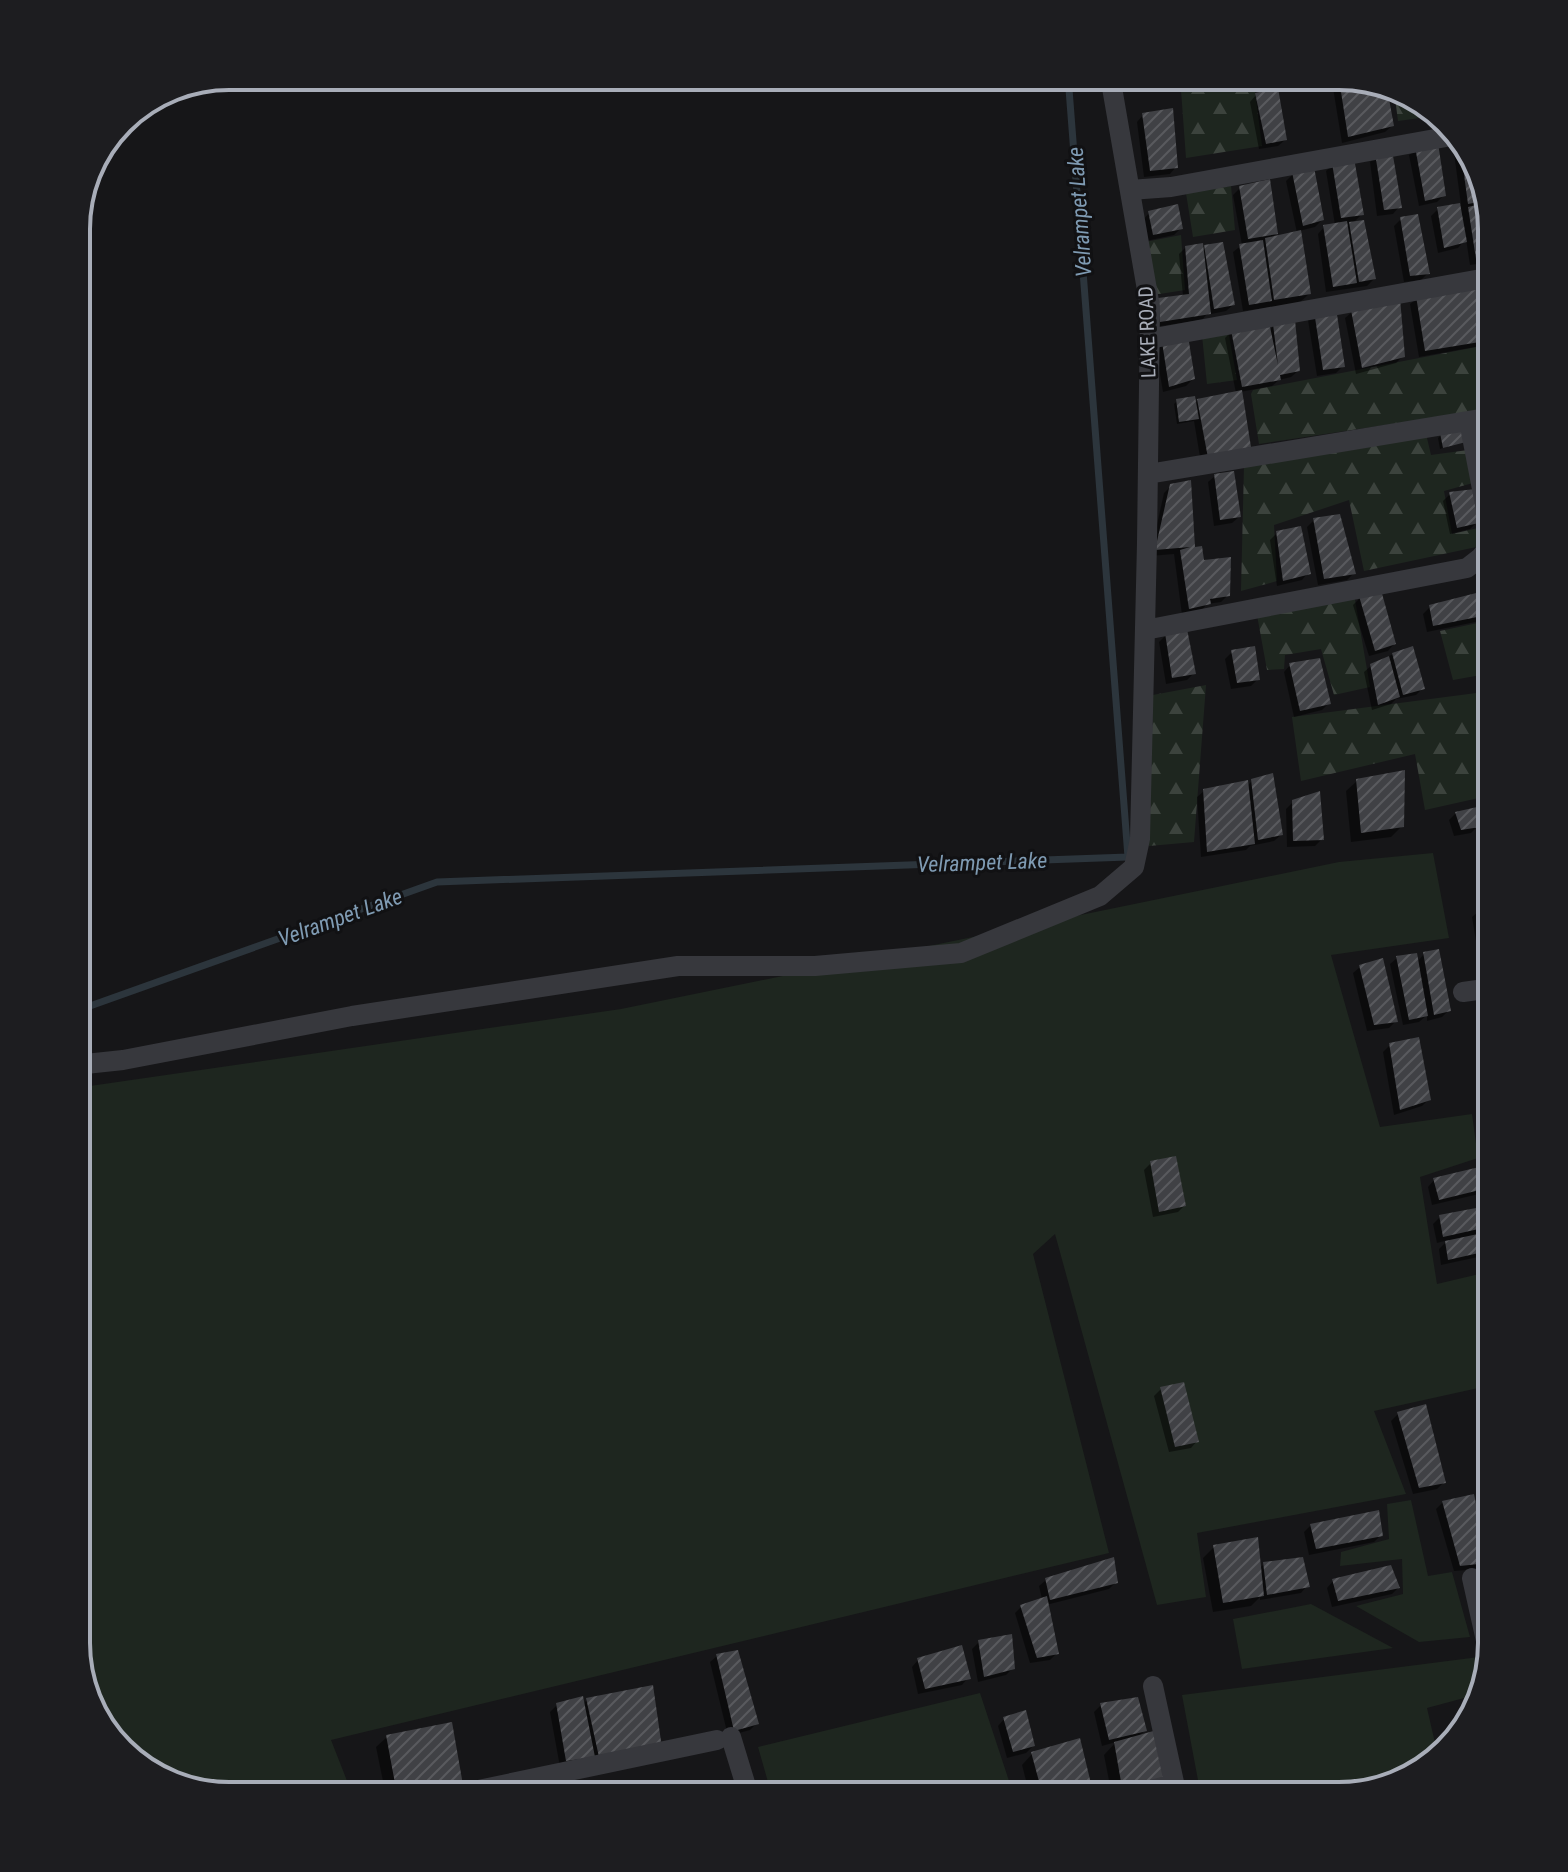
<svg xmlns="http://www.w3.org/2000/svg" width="1568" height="1872" viewBox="0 0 1568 1872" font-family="'Roboto Condensed',sans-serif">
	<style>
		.green { fill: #1e261f }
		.forest { fill: url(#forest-firs) }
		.shadow { fill: #0007 }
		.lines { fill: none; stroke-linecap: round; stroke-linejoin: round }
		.stream { stroke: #2c353c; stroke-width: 7 }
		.building { fill: url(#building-hatch) }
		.street { stroke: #37383d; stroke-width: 20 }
		.labels { text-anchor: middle; stroke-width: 6; stroke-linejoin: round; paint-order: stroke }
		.street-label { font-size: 20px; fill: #a8adb8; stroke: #111113 }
		.water-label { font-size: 22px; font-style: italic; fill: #7f9bb3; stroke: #111113 }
		.rim { fill: none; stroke: #a8adb8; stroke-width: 4 }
	</style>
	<defs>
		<pattern id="forest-firs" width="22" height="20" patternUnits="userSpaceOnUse" patternTransform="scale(2)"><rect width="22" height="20" fill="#1e261f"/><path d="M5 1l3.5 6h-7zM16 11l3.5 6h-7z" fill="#3c433d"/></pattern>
		<pattern id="building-hatch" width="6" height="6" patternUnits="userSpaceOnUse" patternTransform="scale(2)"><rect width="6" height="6" fill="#404145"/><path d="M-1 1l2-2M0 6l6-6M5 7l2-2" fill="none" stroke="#595a5e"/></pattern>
	</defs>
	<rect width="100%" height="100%" fill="#161618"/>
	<path class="green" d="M1433 853 1449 938 1331 955 1380 1127 1472 1114 1478 1158 1420 1177 1437 1284 1492 1271V1385L1374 1411 1406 1494 1197 1533 1206 1597 1157 1605 1055 1234 1033 1254 1109 1553 331 1740 353 1796H228L153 1776 102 1728 76 1644V1088L621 1009 1339 862Z
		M1411 1500 1428 1576 1452 1572 1470 1637 1419 1642 1356 1606 1403 1594 1402 1559 1340 1566 1341 1552 1389 1539 1387 1504Z
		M1311 1604 1393 1648 1242 1669 1233 1619Z
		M1479 1657 1483 1677 1479 1694 1427 1708 1438 1756 1424 1770 1340 1796H1201L1182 1695Z
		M980 1693 1014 1796H772L758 1747Z"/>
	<path class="forest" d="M1180 76H1253L1262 146 1186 158Z
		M1394 90 1415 96 1434 116 1398 121Z
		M1231 186 1235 230 1193 237 1186 193Z
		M1181 235 1185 290 1153 295 1145 242Z
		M1228 330 1237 380 1207 384 1202 335Z
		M1492 344V409L1259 444 1251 394 1253 390Z
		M1492 422V515L1476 426Z
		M1426 434 1431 455 1468 450 1473 483 1444 491 1452 534 1478 528 1481 546 1364 571 1349 500 1274 525 1277 581 1241 591 1244 466Z
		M1354 594 1370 687 1334 695 1321 649 1285 655 1284 669 1267 670 1257 615Z
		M1492 620V673L1453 680 1440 631Z
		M1206 685 1194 842 1149 846 1153 695Z
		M1492 691V795L1425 810 1415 754 1301 781 1292 717Z"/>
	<path class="shadow" d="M1287 76H1337L1333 80 1308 87V82L1303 87 1289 89Z
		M1355 78 1385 87 1392 126 1385 132 1342 143 1333 88 1340 81Z
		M1256 95 1285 140 1278 146 1259 149 1250 102Z
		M1143 115 1176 167 1170 174 1144 177 1137 122Z
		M1466 145 1492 228V262L1470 265 1466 239 1458 248 1438 253 1431 216 1438 209 1461 205 1454 153Z
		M1416 149 1444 195 1437 202 1419 206 1409 155Z
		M1376 155 1399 207 1393 214 1377 216 1370 162Z
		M1333 164 1362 214 1353 223 1374 279 1367 286 1326 292 1318 234 1324 227 1335 225 1326 171Z
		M1293 174 1322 220 1315 227 1299 231 1309 294 1298 304 1243 311 1233 252 1242 245 1233 195 1240 188 1276 234 1271 238 1297 233 1286 181Z
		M1149 213 1181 228 1174 235 1146 241 1143 220Z
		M1401 219 1427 274 1421 280 1404 282 1394 226Z
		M1221 244 1233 305 1226 311 1206 315 1202 320 1154 327 1152 306 1183 296 1179 254 1185 248Z
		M1492 284V344L1419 357 1410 304 1417 298Z
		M1334 310 1343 366 1336 373 1317 376 1308 320Z
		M1352 312 1403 356 1396 363 1356 374 1345 318Z
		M1274 326 1298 371 1291 377 1279 380 1272 386 1240 392 1249 446 1201 463 1194 421 1177 424 1174 404 1177 401 1195 404 1198 400 1236 393 1225 338 1232 331 1269 330Z
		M1163 344 1193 379 1186 386 1163 392 1156 351Z
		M1441 435 1463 441 1440 449 1438 438Z
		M1215 476 1239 517 1232 523 1214 526 1208 482Z
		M1171 486 1194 549 1228 595 1221 602 1207 604 1202 610 1182 615 1174 554 1150 556 1164 493Z
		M1450 494 1477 522 1470 529 1450 534 1443 501Z
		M1314 520 1354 573 1347 580 1318 585 1307 527Z
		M1277 533 1308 573 1302 580 1277 586 1270 540Z
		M1492 591 1490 619 1427 632 1423 614 1430 607Z
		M1360 598 1394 644 1388 651 1369 656 1353 605Z
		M1166 635 1194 673 1187 680 1166 684 1159 642Z
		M1232 652 1258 679 1251 686 1231 689 1225 659Z
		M1393 654 1423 688 1416 695 1396 699 1391 704 1372 710 1364 672 1371 666Z
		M1290 665 1329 703 1322 710 1294 717 1284 672Z
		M1252 781 1281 835 1274 841 1250 846 1246 850 1201 857 1197 797 1204 791 1247 786Z
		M1357 781 1402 826 1391 837 1351 842 1346 791Z
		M1293 802 1322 839 1315 846 1287 847 1286 809Z
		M1492 803V825H1479L1471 833 1454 836 1449 820 1456 813Z
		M1492 908V968L1481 971 1472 917 1479 911Z
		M1424 954 1449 1010 1442 1017 1427 1021V1015L1419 1022 1403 1025 1390 964 1397 958 1417 962Z
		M1360 967 1396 1021 1389 1028 1367 1031 1353 973Z
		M1390 1045 1429 1099 1422 1106 1394 1115 1383 1052Z
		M1151 1163 1184 1206 1178 1212 1153 1217 1144 1170Z
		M1492 1166V1191L1432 1205 1428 1187 1434 1180Z
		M1492 1207V1254L1441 1265 1439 1249 1448 1240 1437 1243 1433 1224 1440 1217Z
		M1161 1389 1197 1441 1191 1448 1169 1452 1154 1396Z
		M1398 1414 1444 1482 1437 1489 1413 1494 1391 1421Z
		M1491 1475H1492L1491 1505 1484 1482Z
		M1443 1502 1486 1562 1479 1569 1454 1571 1436 1509Z
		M1311 1525 1381 1535 1374 1542 1309 1555 1304 1532Z
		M1214 1547 1259 1569 1264 1564 1307 1586 1301 1593 1260 1600V1597L1251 1606 1213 1612 1203 1558Z
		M1046 1580 1116 1582 1109 1589 1046 1605 1057 1653 1050 1660 1030 1663 1015 1613 1021 1607 1042 1599 1039 1586Z
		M1333 1581 1398 1588 1392 1594 1332 1607 1327 1588Z
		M1492 1582V1613L1487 1587Z
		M979 1642 1013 1668 1006 1675 978 1682 972 1649Z
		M717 1656 757 1723 750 1730 728 1736 710 1662Z
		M918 1660 968 1678 962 1685 918 1694 912 1667Z
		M587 1700 660 1747 560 1767 550 1712 557 1705 583 1704Z
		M1101 1705 1145 1730 1138 1737 1134 1796H1112L1104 1755 1116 1742 1102 1746 1094 1712Z
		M1004 1719 1033 1746 1026 1753 1007 1758 998 1726Z
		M387 1737 461 1784 442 1796H386L376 1747Z
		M1032 1754 1092 1796H1030L1022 1765Z"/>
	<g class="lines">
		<path class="stream" d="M76 1011 437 882 1128 857 1068 76"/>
	</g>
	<path class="building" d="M1295 76H1311L1312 81 1296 83Z
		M1351 77 1387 88 1394 126 1348 137 1339 79Z
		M1278 88 1287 140 1266 144 1255 93Z
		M1173 108 1178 168 1150 171 1142 113Z
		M1438 143 1446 196 1425 201 1415 147Z
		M1466 144 1484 201 1468 204 1460 145Z
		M1392 150 1402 208 1384 210 1375 153Z
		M1354 158 1364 215 1341 218 1332 163Z
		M1314 167 1324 220 1303 226 1292 172Z
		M1270 179 1278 234 1248 239 1239 186Z
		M1460 203 1467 242 1444 248 1437 207Z
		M1484 203 1492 228V257L1476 259 1468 207Z
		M1178 204 1183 229 1153 235 1148 211Z
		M1418 214 1430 274 1410 276 1400 217Z
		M1364 220 1376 279 1359 282 1349 222Z
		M1347 221 1357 283 1333 287 1323 225Z
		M1301 230 1311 294 1274 300 1265 238Z
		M1263 240 1272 301 1249 305 1239 244Z
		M1223 242 1235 305 1214 309 1204 245Z
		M1203 243 1211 314 1160 322 1158 298 1189 294 1185 246Z
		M1492 282V340L1425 351 1416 296Z
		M1400 298 1405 357 1362 368 1351 310Z
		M1336 308 1345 367 1323 370 1314 311Z
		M1295 320 1300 371 1280 375 1281 380 1242 387 1231 330 1269 322 1278 365 1273 324Z
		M1188 336 1195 379 1169 387 1162 342Z
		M1242 390 1251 447 1208 458 1197 399Z
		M1195 396 1199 419 1179 422 1176 399Z
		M1463 430 1466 442 1443 448 1440 433Z
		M1234 471 1241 517 1220 520 1214 474Z
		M1191 480 1195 547 1202 546 1204 560 1231 557 1230 596 1210 599 1211 604 1189 609 1180 550 1190 547 1155 550 1170 484Z
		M1475 489 1479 523 1457 528 1449 492Z
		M1340 514 1356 574 1324 579 1313 518Z
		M1301 526 1311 574 1283 581 1276 531Z
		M1492 589V614L1433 626 1429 605Z
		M1381 590 1396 644 1375 651 1359 596Z
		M1187 629 1196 674 1172 678 1165 633Z
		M1255 646 1260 680 1237 683 1231 650Z
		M1413 646 1425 689 1403 695 1392 653Z
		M1389 656 1400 697 1378 705 1370 664Z
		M1320 658 1331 704 1300 711 1289 663Z
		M1405 770 1404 827 1361 833 1356 779Z
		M1273 773 1283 835 1258 840 1251 779Z
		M1248 780 1255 844 1207 852 1203 789Z
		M1320 791 1324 840 1293 841 1292 800Z
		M1492 801V819L1480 820V827L1461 830 1455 812 1486 805Z
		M1492 906V964L1487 965 1478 909Z
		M1439 949 1451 1011 1434 1015 1423 952Z
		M1417 953 1428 1016 1409 1020 1396 956Z
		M1383 958 1398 1022 1374 1025 1359 965Z
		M1419 1037 1431 1100 1400 1110 1389 1043Z
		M1176 1156 1186 1206 1159 1212 1150 1161Z
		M1492 1164V1187L1439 1200 1433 1178Z
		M1492 1205V1226L1443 1237 1439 1215Z
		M1492 1231V1250L1448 1260 1445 1241Z
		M1184 1382 1199 1442 1175 1447 1160 1387Z
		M1426 1404 1446 1483 1419 1488 1397 1412Z
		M1474 1494 1488 1563 1460 1566 1442 1501Z
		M1379 1510 1383 1536 1316 1549 1310 1524Z
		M1258 1537 1264 1596 1223 1603 1213 1545Z
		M1114 1557 1118 1583 1050 1600 1045 1578Z
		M1303 1557 1310 1587 1267 1595 1263 1562Z
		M1391 1565 1400 1588 1338 1601 1332 1579Z
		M1047 1596 1059 1654 1037 1658 1020 1605Z
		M1012 1634 1015 1669 984 1677 978 1640Z
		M962 1645 971 1679 925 1689 917 1658Z
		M738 1650 759 1724 734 1731 716 1654Z
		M653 1685 662 1748 599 1757 586 1698Z
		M583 1696 595 1757 566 1761 556 1703Z
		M1138 1697 1147 1731 1109 1740 1100 1703Z
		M1026 1710 1035 1746 1013 1752 1003 1717Z
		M452 1722 463 1785 397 1794 386 1735Z
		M1157 1730 1169 1780 1123 1793 1114 1742Z
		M1080 1738 1094 1796H1043L1031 1752Z"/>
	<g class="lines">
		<path class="street" d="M1130 190 1171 187 1457 135
			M1149 339 1492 277
			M1469 421 1492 541
			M1148 474 1492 417
			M1145 630 1467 568 1481 557 1492 543
			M1463 992 1492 988
			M76 1065 123 1060 352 1016 678 966H815L961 953 1100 896 1134 867 1140 839 1147 543 1150 307 1110 76
			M1472 1578 1489 1654
			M1153 1686 1177 1796
			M731 1737 749 1796
			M450 1796 717 1740
			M1128 1796 1174 1784"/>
	</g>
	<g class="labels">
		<g class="street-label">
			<text transform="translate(1147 332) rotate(-92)" y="7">LAKE ROAD</text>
		</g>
		<g class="water-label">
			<text transform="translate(1079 212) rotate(-94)" y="8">Velrampet Lake</text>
			<text transform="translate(982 862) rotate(-2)" y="8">Velrampet Lake</text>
			<text transform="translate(340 917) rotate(-20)" y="8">Velrampet Lake</text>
		</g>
	</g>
	<path d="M0 0H1568V1872H0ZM229 90H1339A139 139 0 0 1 1478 229V1643A139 139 0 0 1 1339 1782H229A139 139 0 0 1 90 1643V229A139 139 0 0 1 229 90Z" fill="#1d1d20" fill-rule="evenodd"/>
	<path class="rim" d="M229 90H1339A139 139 0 0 1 1478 229V1643A139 139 0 0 1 1339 1782H229A139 139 0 0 1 90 1643V229A139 139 0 0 1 229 90Z"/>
</svg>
